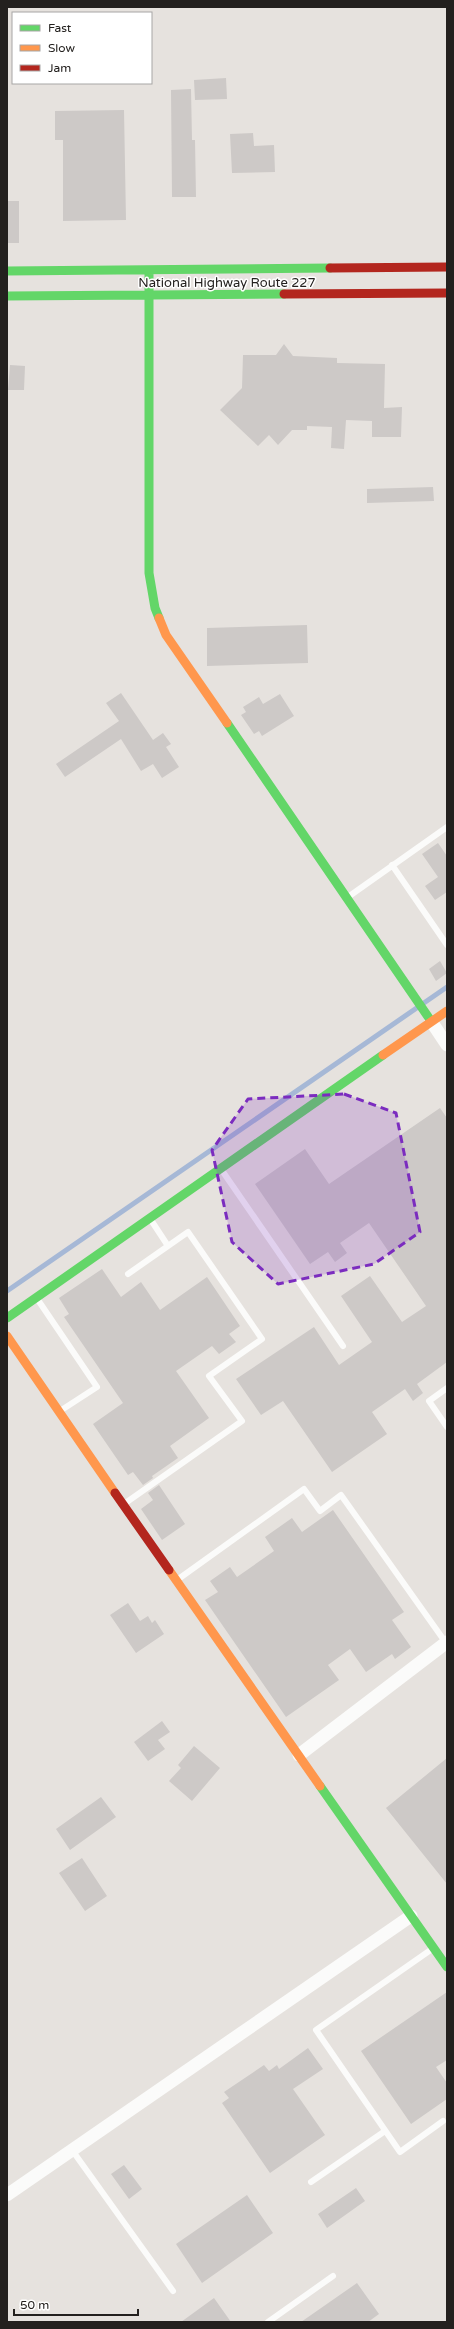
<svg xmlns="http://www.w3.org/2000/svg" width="454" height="2329" viewBox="0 0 454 2329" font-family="'Varela Round',sans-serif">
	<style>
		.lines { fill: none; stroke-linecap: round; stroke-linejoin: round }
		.stream { stroke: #a6b8d6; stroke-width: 5 }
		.building { fill: #cdc9c7 }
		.lane { stroke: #fbfbfa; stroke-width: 6 }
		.street { stroke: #fbfbfa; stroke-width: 13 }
		.fast { stroke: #63d668; stroke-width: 9 }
		.slow { stroke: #ff974d; stroke-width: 9 }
		.jam { stroke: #b3261e; stroke-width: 9 }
		.marked { fill: #7b2cbf; fill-opacity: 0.2; stroke: #7b2cbf; stroke-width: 3; stroke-dasharray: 8 5; stroke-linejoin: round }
		.labels { text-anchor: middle; stroke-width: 3; stroke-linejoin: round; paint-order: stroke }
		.street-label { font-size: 13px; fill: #23201e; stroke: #fff }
	</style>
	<rect width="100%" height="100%" fill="#e6e2de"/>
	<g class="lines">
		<path class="stream" d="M7 1291 447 987"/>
	</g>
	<path class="building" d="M226 78 227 99 195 100 194 80Z
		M191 89 192 140H195L196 197H172L171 90Z
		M124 110 126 220 63 221V140H55V111Z
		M253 133 254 146 274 145 275 172 232 173 230 134Z
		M7 201H19V243H7Z
		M284 344 293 356 337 358V363L385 364 384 408 402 407 401 437H372V421L346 420 344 449 331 448 332 427 307 426V430H292L278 445 269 435 258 446 220 410 242 388 243 355H276Z
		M10 365 25 366 24 390H8Z
		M433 487 434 501 367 503V489Z
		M307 625 308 663 207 666V628Z
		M121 693 153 740 163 733 171 744 166 747 179 767 162 778 153 764 141 771 121 739 65 777 56 764 119 721 106 703Z
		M280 694 294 716 262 736 259 731 254 734 241 715 246 712 243 707 259 697 263 704Z
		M438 843 447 856V892L435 900 425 886 438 877 422 854Z
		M440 961 447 973 436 981 429 969Z
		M440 1108 447 1118V1362L417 1384 423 1393 413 1401 405 1389 372 1412 387 1434 332 1472 283 1401 261 1415 236 1379 314 1327 339 1365 372 1342 341 1296 370 1276 402 1322 426 1306 369 1223 340 1243 347 1253 335 1262 328 1252 310 1264 255 1184 305 1149 329 1184Z
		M102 1269 121 1297 141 1282 160 1310 207 1277 240 1326 229 1334 236 1342 219 1354 212 1346 176 1371 209 1418 170 1446 178 1458 152 1476 153 1478 143 1485 133 1472 128 1475 93 1424 123 1403 64 1317 69 1314 59 1298Z
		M159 1485 185 1524 162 1540 141 1509 153 1500 148 1493Z
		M333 1510 404 1612 392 1620 411 1647 395 1659 392 1654 366 1672 350 1649 328 1665 339 1680 286 1717 205 1600 218 1592 210 1581 230 1567 237 1577 274 1551 265 1537 292 1518 302 1532Z
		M128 1603 140 1621 148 1616 152 1623 155 1620 164 1634 136 1653 110 1615Z
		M162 1721 170 1732 158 1740 165 1749 148 1761 134 1742Z
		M194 1746 220 1768 192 1801 169 1781 181 1768 178 1765Z
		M447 1758V1884L386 1808Z
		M101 1797 116 1817 70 1850 56 1829Z
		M82 1858 107 1896 85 1911 59 1873Z
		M447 1992V2060L436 2067 447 2083V2099L411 2124 361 2051Z
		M308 2048 323 2069 293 2089 325 2135 270 2173 222 2103 229 2098 224 2092 264 2065 269 2071 277 2065 279 2069Z
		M124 2165 142 2189 129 2199 111 2174Z
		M356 2188 365 2201 327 2228 318 2214Z
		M247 2195 273 2233 202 2283 176 2244Z
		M357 2283 379 2314 368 2322H301Z
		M214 2298 231 2322H181Z"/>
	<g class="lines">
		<path class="lane" d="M392 865 447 945
			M348 897 447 827
			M221 1169 343 1346
			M151 1220 168 1246
			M38 1300 97 1387 60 1411
			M447 1388 429 1401 447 1427
			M124 1504 242 1421 209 1376 262 1339 188 1232 128 1274
			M177 1580 304 1489 320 1511 341 1495 446 1643
			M432 1949 316 2030 400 2152 443 2121
			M72 2150 173 2291
			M311 2182 385 2131
			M268 2322 333 2276"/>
		<path class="street" d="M431 1021 447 1045
			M299 1755 447 1642
			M7 2195 411 1916"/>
		<path class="fast" d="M149 270V573L155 608 159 618
			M7 271 330 268
			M7 296 284 294
			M227 723 431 1021
			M7 1318 383 1055
			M320 1786 447 1967"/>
		<path class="slow" d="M159 618 166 635 227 723
			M383 1055 447 1011
			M7 1336 115 1493
			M169 1570 320 1786"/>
		<path class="jam" d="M330 268 447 267
			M284 294 447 293
			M115 1493 169 1570"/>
	</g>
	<path class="marked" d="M344 1094 396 1113 420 1232 374 1264 278 1284 232 1242 212 1150 248 1099Z"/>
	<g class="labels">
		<g class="street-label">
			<text x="227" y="287">National Highway Route 227</text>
		</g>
	</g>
	<rect width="454" height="2329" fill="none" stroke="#23201e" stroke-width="16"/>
	<rect x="12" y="12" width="140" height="72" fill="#ffffff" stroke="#a7a6a5"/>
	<rect x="20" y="25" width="20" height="6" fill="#63d668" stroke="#a7a6a5"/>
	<text x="48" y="32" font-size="12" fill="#23201e">Fast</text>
	<rect x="20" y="45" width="20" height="6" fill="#ff974d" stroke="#a7a6a5"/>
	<text x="48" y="52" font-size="12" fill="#23201e">Slow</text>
	<rect x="20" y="65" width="20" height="6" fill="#b3261e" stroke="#a7a6a5"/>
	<text x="48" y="72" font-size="12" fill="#23201e">Jam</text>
	<path d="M14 2309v6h124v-6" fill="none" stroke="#23201e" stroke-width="2"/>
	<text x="20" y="2309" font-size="12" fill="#23201e" stroke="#ffffff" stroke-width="3" paint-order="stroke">50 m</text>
</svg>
